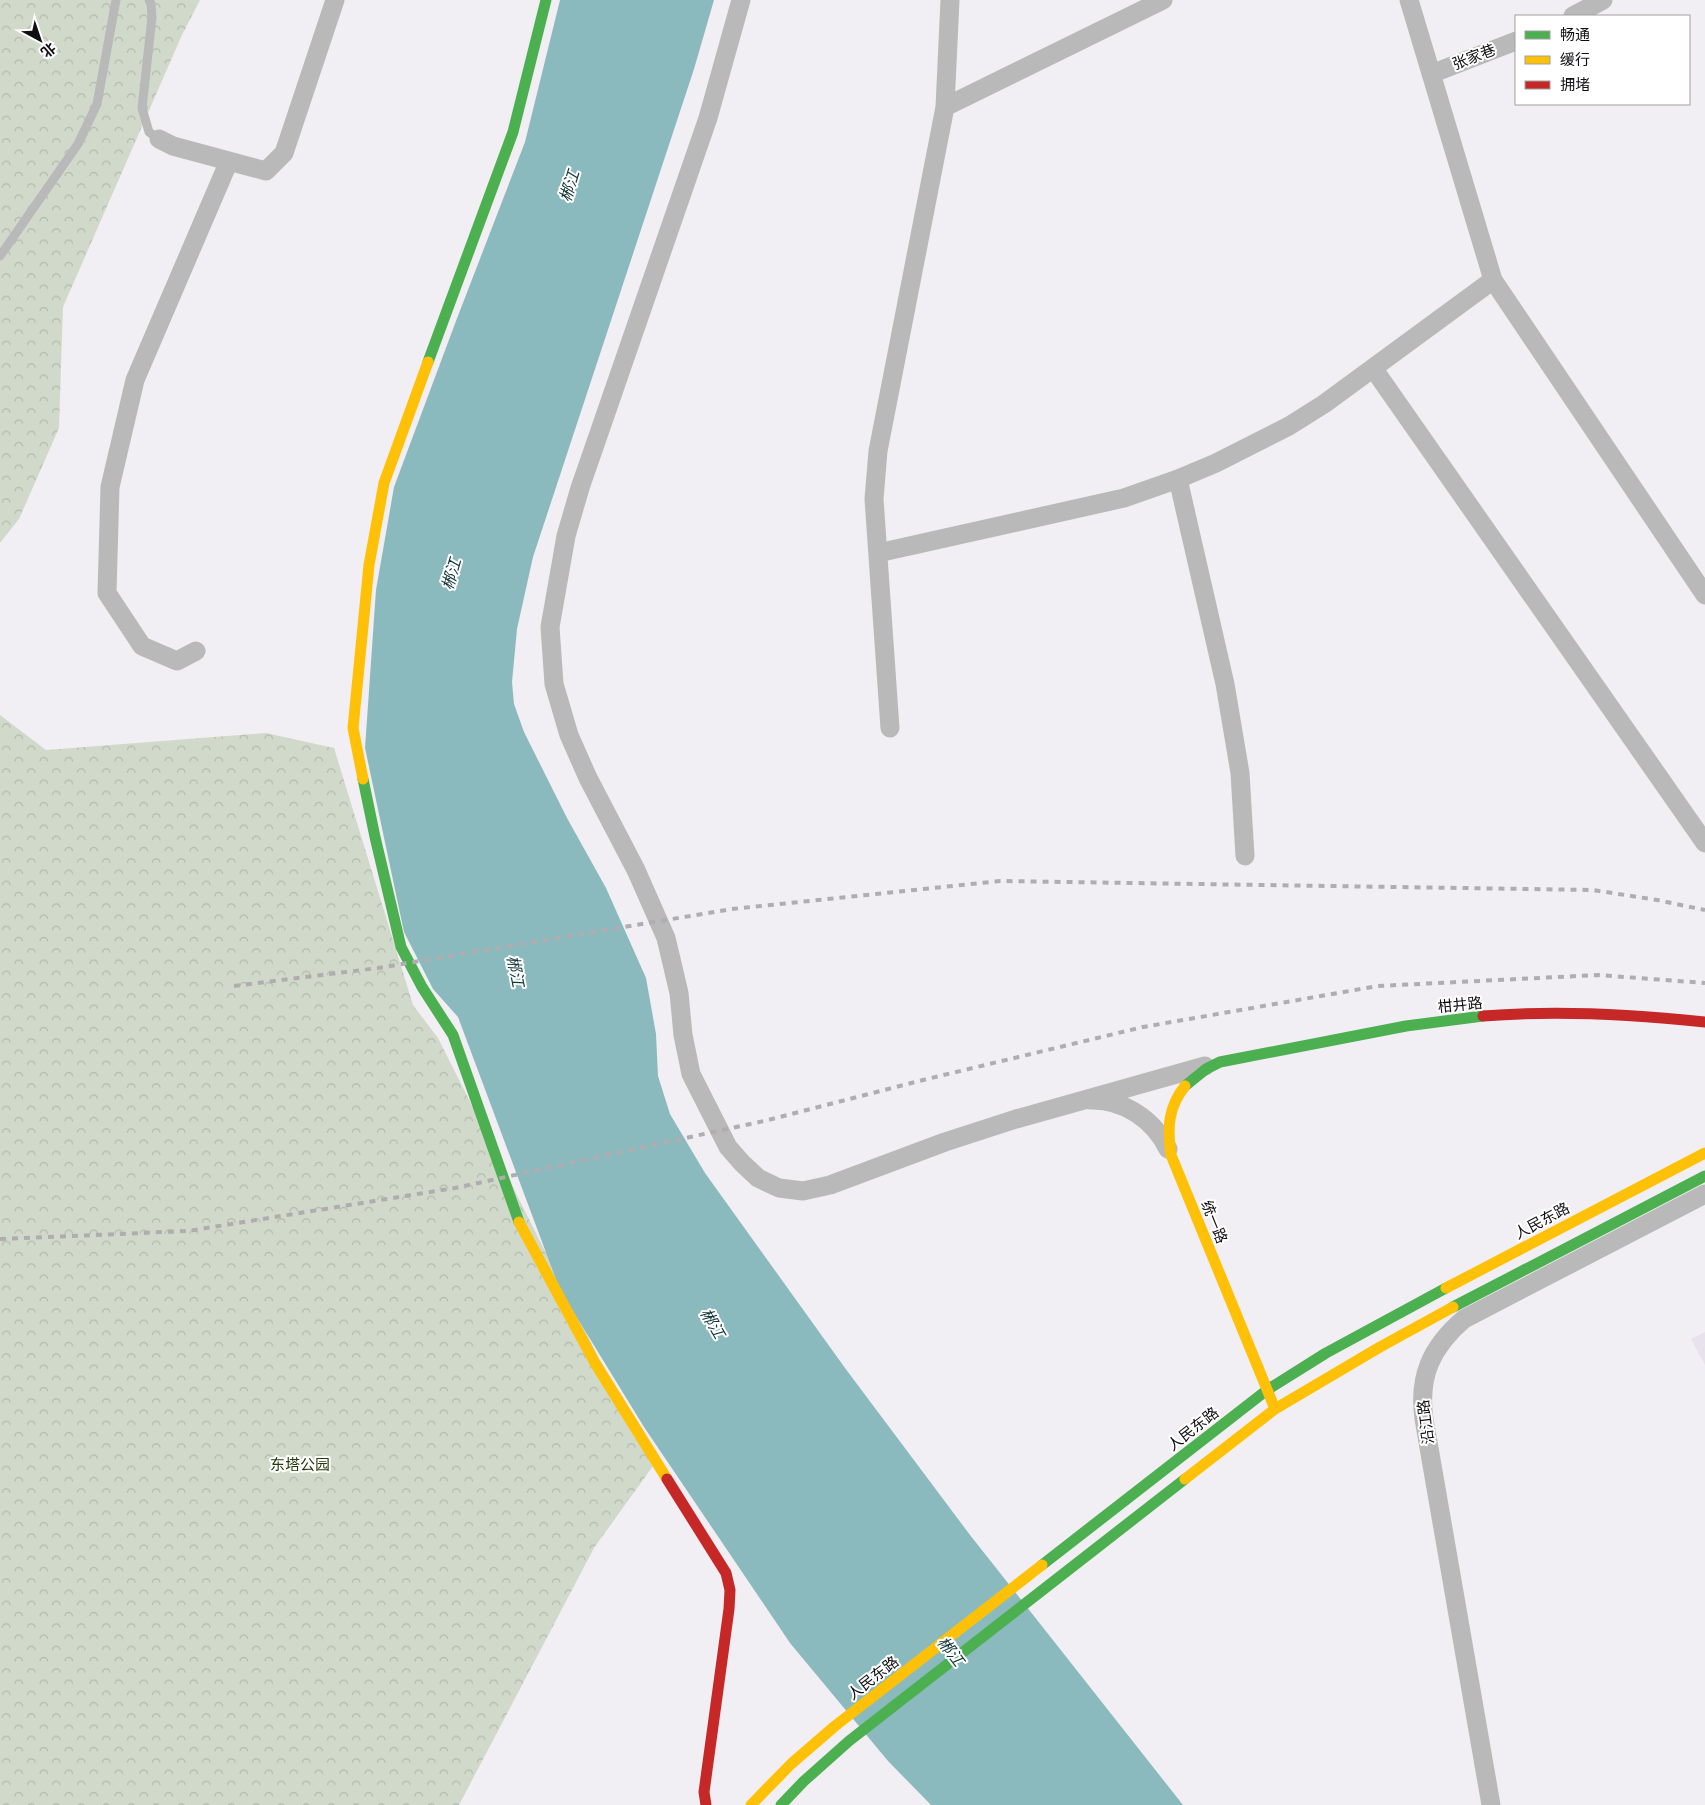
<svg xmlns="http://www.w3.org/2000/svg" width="1705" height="1805" viewBox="0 0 1705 1805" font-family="Raleway,'Noto Sans SC',sans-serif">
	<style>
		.built { fill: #e8e2ec }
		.park { fill: url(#park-crowns) }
		.water { fill: #8bbabe }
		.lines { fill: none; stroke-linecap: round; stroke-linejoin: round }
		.lane { stroke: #bab9b9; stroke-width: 9 }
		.street { stroke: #bab9b9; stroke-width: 19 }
		.fast { stroke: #4caf50; stroke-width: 11 }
		.slow { stroke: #ffc107; stroke-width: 11 }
		.jam { stroke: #c62828; stroke-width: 11 }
		.rail { stroke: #afadaf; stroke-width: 4; stroke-dasharray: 6 6; stroke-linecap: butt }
		.labels { text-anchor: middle; stroke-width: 4; stroke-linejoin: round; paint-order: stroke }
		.street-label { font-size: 15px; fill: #0f0e11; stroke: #fff }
		.park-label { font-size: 15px; fill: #243b09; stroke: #fff }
		.water-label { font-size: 16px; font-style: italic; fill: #133638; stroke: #fff }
	</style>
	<defs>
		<pattern id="park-crowns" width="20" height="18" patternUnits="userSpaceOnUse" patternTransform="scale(1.25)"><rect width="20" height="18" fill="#d1daca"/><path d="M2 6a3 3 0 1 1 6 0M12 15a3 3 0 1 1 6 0" fill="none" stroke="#b2baac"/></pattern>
	</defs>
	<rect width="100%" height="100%" fill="#f1eff3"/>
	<path class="built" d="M1705 1332V1365L1691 1339Z"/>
	<path class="park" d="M0 0H200L182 35 63 307 59 428 19 519 0 543Z
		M0 715 46 750 266 733 334 748 413 1005 438 1038 653 1466 594 1548 459 1805H0Z"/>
	<path class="water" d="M560 0H714L694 69 533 557 517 629 512 682 514 704 524 732 567 818 606 888 646 978 656 1034 658 1076 670 1114 705 1173 845 1368 970 1535 1183 1805H931L888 1761 790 1643 644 1427 560 1290 458 1017 433 989 404 932 365 748 376 590 394 487 456 321 525 142Z"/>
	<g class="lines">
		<path class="lane" d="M149 0 151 4 152 17 142 108 149 132 159 139
			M0 256 78 144 97 104 116 0"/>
		<path class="street" d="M741 0 708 118 580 488 566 536 550 627 554 684 569 735 588 778 636 870 666 938 679 993 683 1035 691 1074 728 1147 742 1163 758 1178 779 1188 803 1191 830 1185 945 1142 1016 1119 1205 1066
			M1409 0 1493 280 1705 595
			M1573 16 1603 0
			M1431 74 1516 41
			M945 107 1163 0
			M159 139 173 146 266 171 284 153 335 0
			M1373 368 1705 843
			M1178 479 1225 684 1240 773 1245 856
			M878 553 1124 498 1178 479 1216 463 1289 426 1324 404 1493 280
			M196 651 177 661 142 646 107 593 110 487 135 380 229 161
			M890 728 874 499 878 451 945 107 950 0
			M1090 1100C1124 1099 1154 1120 1168 1149
			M1491 1805 1424 1419C1418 1377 1431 1347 1464 1319L1705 1194"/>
		<path class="fast" d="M428 362 513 132 546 0
			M363 779 375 837 401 947 422 987 453 1035 519 1222
			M1185 1086 1206 1069 1220 1062 1406 1026 1483 1016
			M1453 1307 1705 1176
			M1042 1565 1267 1390 1326 1353 1446 1288
			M781 1805 804 1781 849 1741 1185 1479"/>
		<path class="slow" d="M363 779 353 728 369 565 384 483 428 362
			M1185 1086C1168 1107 1167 1129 1171 1155L1275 1409
			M519 1222 595 1363 667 1479
			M1446 1288 1705 1153
			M1185 1479 1275 1409 1380 1347 1453 1307
			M751 1805 791 1764 835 1726 1042 1565"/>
		<path class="jam" d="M1483 1016C1557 1010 1631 1014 1705 1022
			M667 1479 726 1573 730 1590 729 1609 704 1792 706 1805"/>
		<path class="rail" d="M234 986 378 968 732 909 1000 881 1593 890 1657 900 1705 910
			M0 1239 188 1231 455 1188 764 1121 927 1079 1143 1027 1378 986 1598 975 1705 983"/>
	</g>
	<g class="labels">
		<g class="street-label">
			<text transform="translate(1474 57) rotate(-21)" y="5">张家巷</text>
			<text transform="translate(1460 1005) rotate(-6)" y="5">柑井路</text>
			<text transform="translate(1542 1221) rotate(-28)" y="5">人民东路</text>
			<text transform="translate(1214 1222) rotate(68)" y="5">统一路</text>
			<text transform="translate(1426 1422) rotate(-97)" y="5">沿江路</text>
			<text transform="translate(1193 1429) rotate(-38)" y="5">人民东路</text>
			<text transform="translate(873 1678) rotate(-38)" y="5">人民东路</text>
		</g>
		<g class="park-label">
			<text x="300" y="1470">东塔公园</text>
		</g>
		<g class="water-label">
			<text transform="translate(569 186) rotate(-73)" y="6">郴江</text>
			<text transform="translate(451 574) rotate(-74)" y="6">郴江</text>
			<text transform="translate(516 971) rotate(79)" y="6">郴江</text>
			<text transform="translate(713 1323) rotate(60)" y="6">郴江</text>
			<text transform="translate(951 1651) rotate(52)" y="6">郴江</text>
		</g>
	</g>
	<rect x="1515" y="15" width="175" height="90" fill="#ffffff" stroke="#9f9fa0"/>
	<rect x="1525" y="31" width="25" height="8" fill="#4caf50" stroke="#9f9fa0"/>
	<text x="1560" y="40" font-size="15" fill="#0f0e11">畅通</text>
	<rect x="1525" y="56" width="25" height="8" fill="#ffc107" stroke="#9f9fa0"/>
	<text x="1560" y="65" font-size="15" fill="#0f0e11">缓行</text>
	<rect x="1525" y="81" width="25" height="8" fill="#c62828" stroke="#9f9fa0"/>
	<text x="1560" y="90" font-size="15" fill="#0f0e11">拥堵</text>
	<g transform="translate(40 40) rotate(140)" stroke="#ffffff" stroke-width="4" paint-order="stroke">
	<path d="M0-4L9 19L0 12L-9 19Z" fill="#0f0e11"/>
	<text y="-8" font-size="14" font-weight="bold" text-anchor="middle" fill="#0f0e11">北</text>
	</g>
</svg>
